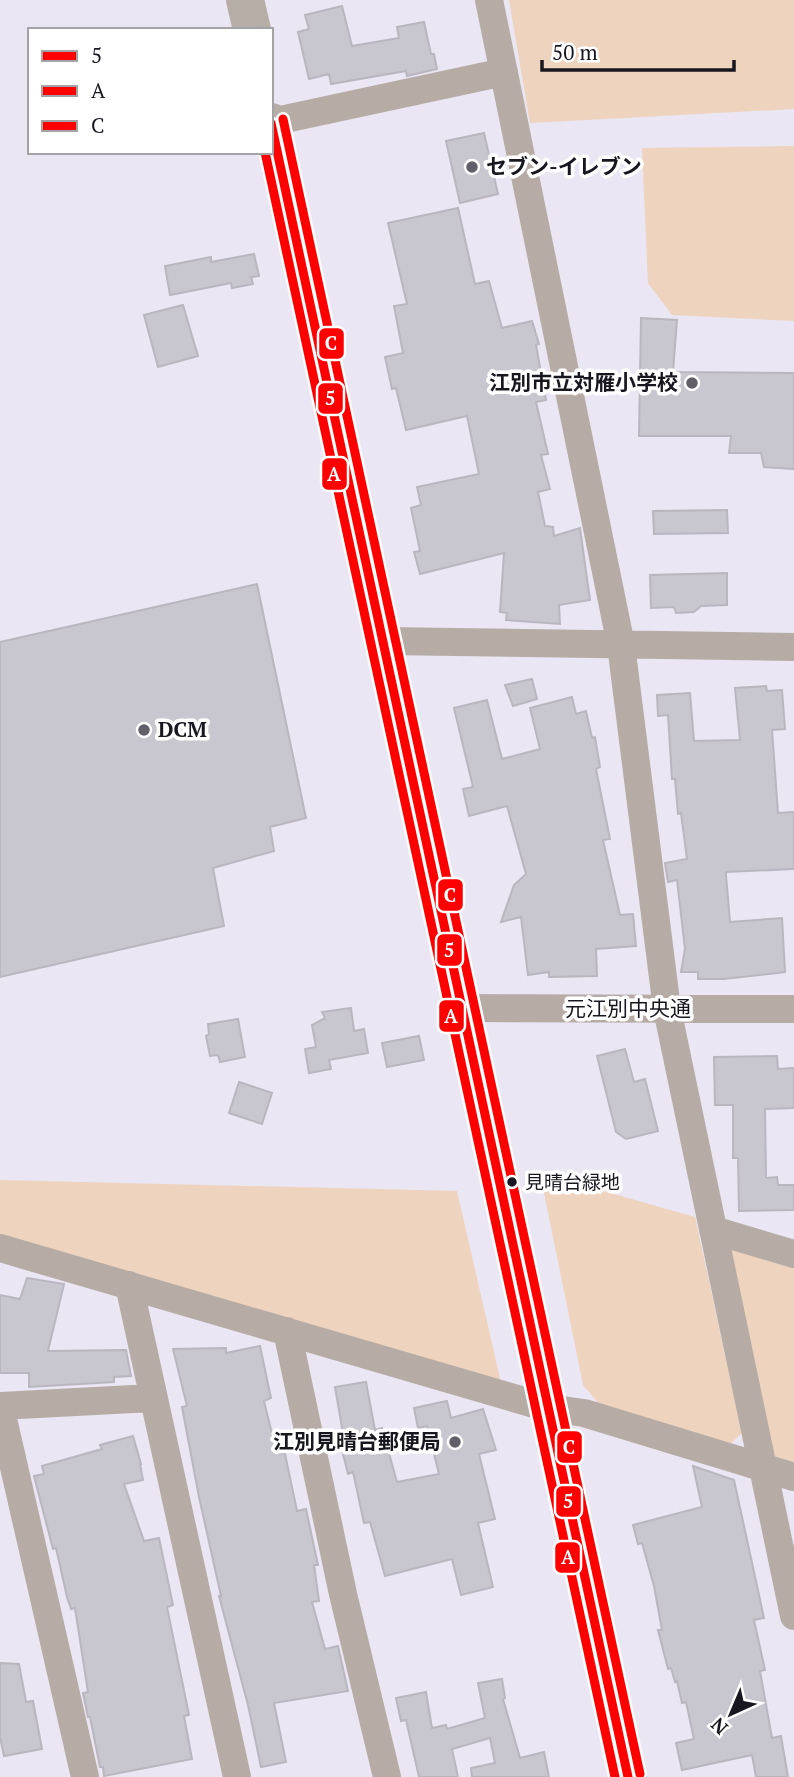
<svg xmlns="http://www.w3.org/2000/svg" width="794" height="1777" viewBox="0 0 794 1777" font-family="'PT Serif','Noto Sans JP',serif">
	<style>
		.green { fill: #eed3be }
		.building { fill: #c8c6cf; stroke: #b9b6c0; stroke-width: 2 }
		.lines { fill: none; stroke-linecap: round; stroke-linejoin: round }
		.street { stroke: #b6aca5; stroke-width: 28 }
		.primary { stroke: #b7ada7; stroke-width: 38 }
		.bus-1-casing { stroke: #fff; stroke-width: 14 }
		.bus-2-casing { stroke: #fff; stroke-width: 14 }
		.bus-3-casing { stroke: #fff; stroke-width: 14 }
		.bus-1 { stroke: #f00; stroke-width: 9 }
		.bus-2 { stroke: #f00; stroke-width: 9 }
		.bus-3 { stroke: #f00; stroke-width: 9 }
		.poi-dot { fill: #625f69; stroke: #fff; stroke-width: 2.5 }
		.bus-dot { fill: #18161e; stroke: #fff; stroke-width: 2.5 }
		.labels { text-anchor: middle; stroke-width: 7; stroke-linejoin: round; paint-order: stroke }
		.bus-label { font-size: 19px; fill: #18161e; stroke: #fff; text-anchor: start }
		.poi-label { font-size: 21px; font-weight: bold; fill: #18161e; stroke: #fff; text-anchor: start }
		.street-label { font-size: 21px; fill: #18161e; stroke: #fff }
		.line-badge { stroke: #fff; stroke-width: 2.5 }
		.badge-label { font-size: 19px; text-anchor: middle; font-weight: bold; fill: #fff }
	</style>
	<rect width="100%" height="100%" fill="#eae6f3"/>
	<path class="green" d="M509 0H794V109L530 123Z
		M794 146V321L672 315 648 283 642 148Z
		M540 1173 695 1217 742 1433 728 1446 600 1405 583 1385Z
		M0 1180 457 1191 502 1387 0 1235Z
		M734 1248 794 1260V1466L774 1460 728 1257Z"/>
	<path class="building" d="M342 6 352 46 399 38 397 27 424 22 431 54H434L437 69 407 76 406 71 331 84 329 74 309 79 298 32 309 29 305 15Z
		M484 133 498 194 460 203 446 141Z
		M458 208 475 284 489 281 502 328 532 321 539 344 536 345 546 400 536 402 548 454 541 455 550 489 538 492 545 526 553 527 554 536 580 528 590 600 559 605 560 624 506 620 507 613 500 612 504 553 420 574 414 552 420 551 411 508 421 505 417 487 479 474 467 416 406 430 396 388 392 389 385 357 403 353 394 306 407 304 388 223Z
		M254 254 259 276 251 277 253 284 232 288 231 283 170 295 165 266 211 257V262Z
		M183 305 198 356 158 367 144 315Z
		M641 318 677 320 673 372 794 373V469L764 467 761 453H729L731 436H639Z
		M727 510 728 533 654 534 653 511Z
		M727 573V605L701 606 694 612 676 613 674 607 651 608 650 575Z
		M257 584 306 818 270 827 274 851 213 868 224 926 0 977V642Z
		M532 679 537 699 513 706 505 685Z
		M766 686 767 691 782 690 785 729 772 730 778 813 794 812V869L726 872V875L730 922 782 918 785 972 724 979H698V972H681L685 949 677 880 668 882 665 863 687 859 681 813 678 814 675 779H672L668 715 658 716 657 695 690 693 694 741 740 740 735 688Z
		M572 697 576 714 586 711 592 738 595 737 600 767 596 769 610 839 603 840 620 915 633 914 636 946 596 949 597 976 549 977V972L528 975 521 917 501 922 514 885 526 874 507 806 469 816 463 789 473 787 454 708 487 700 502 759 540 749 530 708Z
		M351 1008 354 1031 364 1029 368 1053 329 1060 331 1069 309 1073 305 1049 316 1047 312 1025 325 1018 322 1012Z
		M238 1019 245 1057 220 1062 218 1055 210 1056 206 1036 209 1034 208 1024Z
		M419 1036 424 1060 387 1067 382 1043Z
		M625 1049 634 1082 645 1079 658 1131 626 1139 616 1132 597 1056Z
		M777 1056 778 1069 794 1068V1108L765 1109 766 1178 777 1177 778 1185H794V1210L739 1211 738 1158H733V1105H715L714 1057Z
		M239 1082 272 1093 262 1124 229 1113Z
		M27 1278 64 1284 48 1351 126 1350 131 1376 114 1377V1382L29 1387V1373H0V1295L20 1299Z
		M260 1346 271 1398 264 1401 276 1450 284 1449 297 1511 306 1509 318 1565H314L319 1601 312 1602 325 1649 338 1646 348 1691 274 1703 286 1762 261 1767 248 1705 219 1596H221L199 1497 182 1407 187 1406 173 1349 226 1348V1353Z
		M366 1382 375 1430 382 1428 397 1482 439 1474 427 1426 418 1428 414 1408 447 1401 451 1418 483 1409 496 1450 479 1454 495 1519 478 1523 493 1587 461 1595 452 1559 385 1576 370 1522 364 1523 353 1472 348 1474 341 1446 345 1445 335 1387Z
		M133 1436 141 1464H140L143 1480 124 1484 144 1541 159 1538 173 1605 167 1607 189 1715 184 1716 192 1759 104 1776 103 1767H100L90 1717H88L83 1693 88 1692 75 1608 71 1609 67 1597 56 1548 53 1549 34 1476 44 1474 42 1466 102 1449 100 1445Z
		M693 1466 734 1480 764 1618 754 1620 765 1670 760 1671 772 1738 781 1736 788 1777H756L752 1755 682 1770 676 1743 694 1739 686 1702 682 1703 677 1681 675 1682 671 1668 668 1669 658 1630H662L654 1586 642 1543 638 1544 633 1525 702 1507Z
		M0 1663 19 1664 26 1702 33 1701 42 1749 4 1756 0 1737Z
		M502 1679 505 1698 503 1699 520 1758 544 1752 549 1777H472L471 1768 495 1763 490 1738 452 1749 458 1777H419L406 1720 401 1721 396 1698 426 1692 432 1728 446 1725 447 1729 485 1718 478 1683Z"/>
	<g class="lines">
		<path class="street" d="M489 0 621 645 667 1009 794 1616
			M271 122 504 72
			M383 641 794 647
			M462 1008 794 1009
			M713 1230 794 1254
			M0 1248 548 1408 584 1413 794 1477
			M129 1285 237 1777
			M287 1331 343 1594 387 1777
			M0 1406 85 1777
			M0 1406 152 1398"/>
		<path class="primary" d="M245 0 252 30
			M271 122 628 1777"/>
		<g class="bus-1-casing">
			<path id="bus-1" d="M271 123 628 1777"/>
		</g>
		<g class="bus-2-casing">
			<path id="bus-2" d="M265 152 615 1777"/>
		</g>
		<g class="bus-3-casing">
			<path id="bus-3" d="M283 119 640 1774"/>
		</g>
		<use href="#bus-1" class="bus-1"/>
		<use href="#bus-2" class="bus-2"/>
		<use href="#bus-3" class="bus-3"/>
	</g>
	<g class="poi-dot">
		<circle cx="472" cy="167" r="7"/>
		<circle cx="692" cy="383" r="7"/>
		<circle cx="144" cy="730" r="7"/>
		<circle cx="455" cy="1442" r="7"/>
	</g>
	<circle class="bus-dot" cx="512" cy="1182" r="6"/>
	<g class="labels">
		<g class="bus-label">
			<text x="525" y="1189">見晴台緑地</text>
		</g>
		<g class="poi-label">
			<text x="486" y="174">セブン-イレブン</text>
			<text x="678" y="390" text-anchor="end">江別市立対雁小学校</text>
			<text x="158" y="737">DCM</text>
			<text x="441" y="1449" text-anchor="end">江別見晴台郵便局</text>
		</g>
		<g class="street-label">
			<text x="628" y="1016">元江別中央通</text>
		</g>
	</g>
	<g class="line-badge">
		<rect x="318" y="327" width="27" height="33" rx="7" fill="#f00"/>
		<rect x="317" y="382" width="27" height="33" rx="7" fill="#f00"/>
		<rect x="321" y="457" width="27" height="34" rx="7" fill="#f00"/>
		<rect x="437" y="878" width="27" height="34" rx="7" fill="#f00"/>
		<rect x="436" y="933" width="27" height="34" rx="7" fill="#f00"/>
		<rect x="438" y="999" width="27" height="34" rx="7" fill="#f00"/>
		<rect x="556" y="1430" width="27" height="34" rx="7" fill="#f00"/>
		<rect x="555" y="1485" width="27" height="33" rx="7" fill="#f00"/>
		<rect x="554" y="1541" width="27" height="33" rx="7" fill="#f00"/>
	</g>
	<g class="badge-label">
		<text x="331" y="350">C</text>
		<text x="330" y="405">5</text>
		<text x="334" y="481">A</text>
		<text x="450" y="902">C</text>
		<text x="449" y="957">5</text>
		<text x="451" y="1023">A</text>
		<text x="569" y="1454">C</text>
		<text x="568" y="1508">5</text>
		<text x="568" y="1564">A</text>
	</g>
	<rect x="28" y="28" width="245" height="126" fill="#ffffff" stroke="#a3a2a5" stroke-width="2"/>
	<rect x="42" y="51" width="35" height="10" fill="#ff0000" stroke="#a3a2a5" stroke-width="2"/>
	<text x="91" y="63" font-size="21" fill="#18161e">5</text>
	<rect x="42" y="86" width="35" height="10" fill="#ff0000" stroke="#a3a2a5" stroke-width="2"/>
	<text x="91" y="98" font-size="21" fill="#18161e">A</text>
	<rect x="42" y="121" width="35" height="10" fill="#ff0000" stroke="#a3a2a5" stroke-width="2"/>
	<text x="91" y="133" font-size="21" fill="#18161e">C</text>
	<g transform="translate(731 1714) rotate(224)" stroke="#ffffff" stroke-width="5" paint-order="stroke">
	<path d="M0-5L12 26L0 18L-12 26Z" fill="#18161e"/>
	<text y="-10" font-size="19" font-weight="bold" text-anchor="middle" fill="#18161e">N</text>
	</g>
	<path d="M542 60v10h192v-10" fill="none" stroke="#18161e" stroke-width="3.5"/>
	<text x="552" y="60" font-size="21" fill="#18161e" stroke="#ffffff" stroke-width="5" paint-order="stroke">50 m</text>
</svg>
